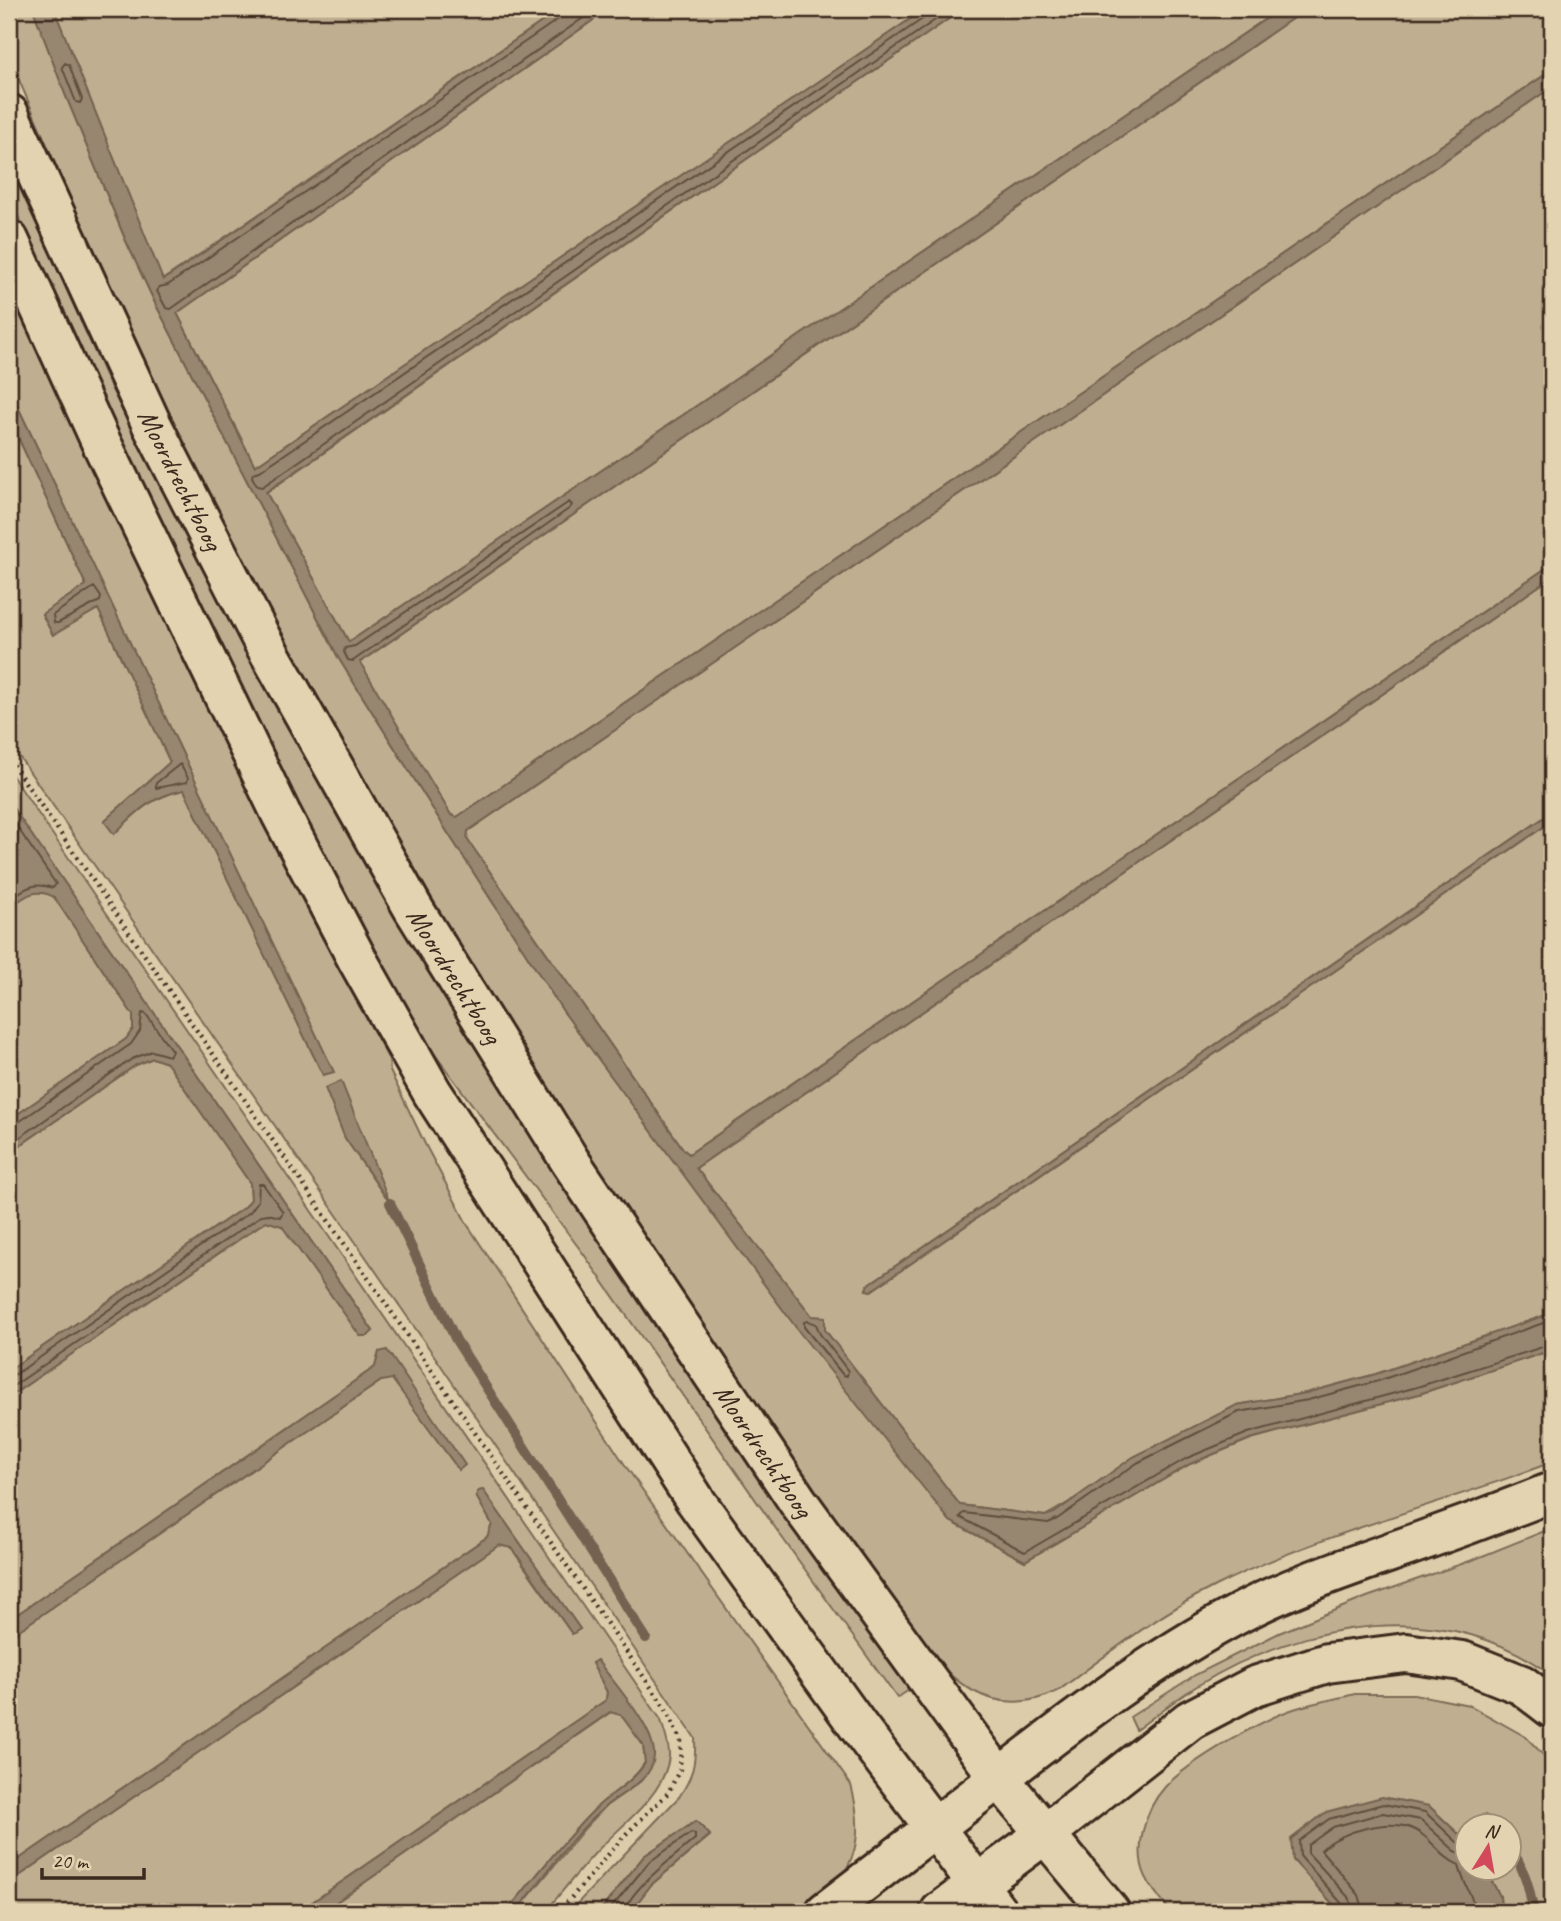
<svg xmlns="http://www.w3.org/2000/svg" width="1561" height="1921" viewBox="0 0 1561 1921" font-family="Caveat,sans-serif">
	<style>
		.green { fill: #bfae90; stroke: #7d6c57; stroke-width: 2; fill-rule: evenodd }
		.water { fill: #98876f; stroke: #73624f; stroke-width: 2 }
		.lines { fill: none; stroke-linecap: round; stroke-linejoin: round }
		.shore { stroke: #604f3e; stroke-width: 2 }
		.stream { stroke: #73624f; stroke-width: 10 }
		.minor-casing { stroke: #3b2a1e; stroke-width: 44 }
		.major-casing { stroke: #3b2a1e; stroke-width: 44 }
		.highway-casing { stroke: #3b2a1e; stroke-width: 44 }
		.path { stroke: #3b2a1e; stroke-width: 4.5; stroke-dasharray: 2 5; stroke-linecap: butt }
		.minor { stroke: #e4d3b0; stroke-width: 38 }
		.major { stroke: #e4d3b0; stroke-width: 38 }
		.highway { stroke: #e4d3b0; stroke-width: 38 }
		.labels { text-anchor: middle; stroke-width: 5; stroke-linejoin: round; paint-order: stroke }
		.street-label { font-size: 28px; fill: #3b2a1e; stroke: #e4d3b0 }
	</style>
	<rect width="100%" height="100%" fill="#dca"/>
	<filter id="ink" filterUnits="userSpaceOnUse"><feTurbulence type="fractalNoise" baseFrequency=".0143" numOctaves="2"/><feDisplacementMap in="SourceGraphic" scale="14" xChannelSelector="R" yChannelSelector="G"/><feConvolveMatrix kernelMatrix="1 2 1 2 8 2 1 2 1" color-interpolation-filters="sRGB"/></filter>
	<g filter="url(#ink)">
		<path class="green" d="M9 9H33L65 94 126 241 155 303 339 659 448 833 563 1011 677 1165 950 1521 1025 1561 1190 1464 1251 1439 1419 1394 1552 1350V1462C1443 1504 1322 1533 1217 1585 1160 1613 1109 1653 1058 1691 1008 1715 967 1697 933 1657L781 1443 623 1210 501 1016 382 813 268 608 196 468 106 281 9 57Z
			M54 9H561L162 280Z
			M609 9H925L255 466 177 313Z
			M963 9H1280L349 642 266 493Z
			M1306 9H1552V70L457 817 451 815 359 663Z
			M1552 87V564L689 1154 684 1150 467 839 468 831Z
			M9 161 110 386 199 562 355 845 564 1185 647 1315 791 1523 909 1690 897 1698 781 1536 585 1256 413 1025 322 855 97 393 9 196Z
			M9 289 232 760 389 1060 390 1071 425 1144 467 1224 627 1468 851 1785C867 1844 853 1875 806 1912H630L651 1885 710 1836 696 1821 644 1856 599 1912H569L679 1797C693 1777 696 1762 695 1738L431 1351 9 742V426L12 424 86 585 42 614 53 635 98 608 170 762 105 821 114 834C140 809 148 800 184 789L323 1075 333 1071 9 388ZM341 1082 386 1198 345 1138 326 1089Z
			M1552 577V812L868 1285 866 1289 871 1291 1552 821V1313L1376 1374 1306 1393 1237 1405 1045 1516 960 1505 825 1330 824 1325 812 1316 696 1168Z
			M9 771 661 1720C664 1732 670 1745 669 1757 664 1796 622 1824 598 1850 579 1870 562 1892 545 1912H516L584 1829 606 1806 641 1781 650 1737 640 1719 597 1660 592 1663 607 1692 606 1700 298 1912H9V1883L499 1545 511 1548 572 1634 580 1629 483 1490 478 1491 476 1496 492 1524 487 1537 9 1866V1637L381 1381 392 1378 459 1470 379 1352 375 1367 9 1620V1397L266 1221 282 1226 360 1335 373 1331 9 802Z
			M31 892H45L54 897 133 1015V1029L126 1039 9 1120V908Z
			M153 1058 167 1063 250 1183 251 1199 246 1206 9 1370V1153L136 1065Z
			M1552 1528V1675C1445 1596 1304 1620 1197 1686 1176 1699 1156 1715 1136 1730L1130 1717 1195 1675 1279 1633 1367 1597 1470 1561Z
			M1355 1694H1414L1469 1705 1526 1737 1552 1764V1912H1501L1500 1896 1485 1869 1508 1868V1826H1466V1841L1429 1806 1293 1860 1340 1912H1171C1162 1901 1152 1890 1146 1877 1133 1850 1145 1809 1165 1787 1188 1762 1264 1718 1297 1708 1316 1702 1336 1699 1355 1694Z
			M611 1712 621 1715 643 1745 645 1762C633 1783 610 1793 594 1810 562 1842 535 1878 506 1912H322Z"/>
		<path class="water" d="M33 9H54L163 280 561 9H609L177 313 255 466 925 9H963L266 492 349 642 1280 9H1306L360 662 451 815 457 817 1552 70V87L468 831 467 839 684 1150 689 1154 1552 564V577L696 1168 812 1316 825 1317V1330L960 1505 1045 1516 1054 1513 1133 1457 1237 1405 1306 1393 1376 1374 1552 1313V1350L1419 1394 1250 1439 1190 1464 1025 1561 950 1521 800 1333 563 1011 448 833 339 659 155 303 126 241 65 94Z
			M9 388 334 1072 323 1075 184 790C150 797 138 811 114 834L104 821 170 762 98 609 53 635 42 614 86 585 12 424 9 426Z
			M9 802 373 1331 368 1336H360L282 1226 266 1221 9 1397V1370L246 1206 251 1199 250 1183 167 1063 153 1058 136 1065 9 1153V1120L126 1039 133 1029V1015L54 897C35 887 25 896 9 908V873L14 864V847L9 840Z
			M1552 812V821L871 1291 866 1290 868 1285Z
			M341 1081 390 1203 345 1138 325 1088Z
			M387 1350 465 1465 459 1470 392 1379 381 1381 9 1637V1620L375 1367 379 1352Z
			M483 1490 580 1629 572 1634 512 1548 499 1545 9 1883V1866L487 1537 492 1524 476 1496 478 1491Z
			M597 1660C613 1682 656 1729 654 1756 653 1780 623 1792 607 1805 573 1833 544 1878 516 1912H506C535 1878 562 1842 594 1810 610 1793 633 1783 645 1763L643 1745 621 1715 610 1712 322 1912H298L606 1700 607 1692 592 1663Z
			M1382 1797 1429 1806 1466 1841V1868L1485 1869 1500 1896 1501 1912H1340L1293 1860 1291 1839 1326 1812Z
			M696 1821 710 1835 651 1885 630 1912H599L644 1856Z"/>
		<g class="lines">
			<path class="shore" d="M564 9 560 18 168 285 159 287 157 291 166 308 171 309 596 9
				M928 9 924 18 260 471 253 473 252 477 257 486 262 487 951 9
				M65 63 69 65 82 99 80 103 76 102 62 67Z
				M569 502 572 505 570 508 353 661 348 660 344 652 345 648 355 646Z
				M94 587 101 597 100 601 58 623H54L53 615Z
				M180 764 188 778 187 782 156 788V783Z
				M9 815 56 884 53 888C34 881 24 889 9 899
				M9 1126 16 1124 131 1044 140 1031 142 1013 146 1014 172 1051 169 1056 152 1051 132 1059 9 1145
				M1552 1320 1378 1381 1308 1400 1239 1412 1137 1463 1057 1519 1048 1523 964 1513 960 1517 1025 1552 1187 1458 1248 1433 1417 1387 1552 1344
				M808 1321 816 1324 820 1334 848 1371 847 1376 843 1375 804 1327V1322Z
				M9 1375 16 1374 250 1212 258 1201 259 1184H263L283 1212 280 1217 268 1214 262 1215 9 1389
				M608 1912 649 1862 691 1833 695 1834V1839C678 1854 628 1890 625 1912
				M1345 1912 1343 1905 1300 1856 1299 1841 1329 1819 1383 1804 1425 1812 1459 1844 1466 1846
				M1353 1912 1350 1899 1308 1853V1845L1333 1827 1383 1813 1421 1820 1455 1851 1466 1855
				M1364 1912 1359 1895 1321 1850C1340 1831 1393 1816 1417 1831 1433 1840 1441 1858 1459 1865 1462 1882 1474 1896 1475 1912"/>
			<path class="stream" d="M390 1203 456 1340 646 1638
				M1484 1819 1492 1826
				M1508 1844C1523 1866 1530 1886 1533 1912"/>
			<g class="minor-casing">
				<path id="minor" d="M825 1912 999 1778
					M940 1912 1045 1834"/>
			</g>
			<g class="major-casing">
				<path id="major" d="M9 114 152 425 261 638 413 908 570 1161 799 1503 999 1778 1110 1912
					M9 240 100 440 281 814 357 959 432 1092 695 1500 858 1726 998 1912"/>
			</g>
			<g class="highway-casing">
				<path id="highway" d="M999 1778C1076 1718 1153 1659 1240 1613 1293 1585 1351 1566 1408 1546 1456 1529 1504 1511 1552 1492
					M1045 1834 1190 1720 1255 1686 1327 1663 1406 1653 1462 1661 1522 1685 1552 1708"/>
			</g>
			<path class="path" d="M9 759 666 1709 681 1741 680 1769 668 1793 626 1834 559 1912"/>
			<use href="#minor" class="minor"/>
			<use href="#major" class="major"/>
			<use href="#highway" class="highway"/>
		</g>
	</g>
	<g class="labels">
		<g class="street-label">
			<text transform="translate(181 479) rotate(63)" y="10">Moordrechtboog</text>
			<text transform="translate(455 975) rotate(58)" y="10">Moordrechtboog</text>
			<text transform="translate(764 1450) rotate(56)" y="10">Moordrechtboog</text>
		</g>
	</g>
	<rect width="1561" height="1921" fill="none" stroke="#e4d3b0" stroke-width="35"/>
	<rect x="18" y="18" width="1526" height="1886" fill="none" stroke="#3b2a1e" stroke-width="2.5" filter="url(#ink)"/>
	<g transform="translate(1488 1847) rotate(11)"><circle r="33" fill="#e4d3b0" stroke="#a08f76" stroke-width="2"/>
	<path d="M0-5L12 26L0 18L-12 26Z" fill="#d1495b"/>
	<text y="-10" font-size="19" font-weight="bold" text-anchor="middle" fill="#3b2a1e">N</text>
	</g>
	<path d="M42 1868v10h102v-10" fill="none" stroke="#3b2a1e" stroke-width="3.5"/>
	<text x="52" y="1868" font-size="21" fill="#3b2a1e" stroke="#e4d3b0" stroke-width="5" paint-order="stroke">20 m</text>
</svg>
